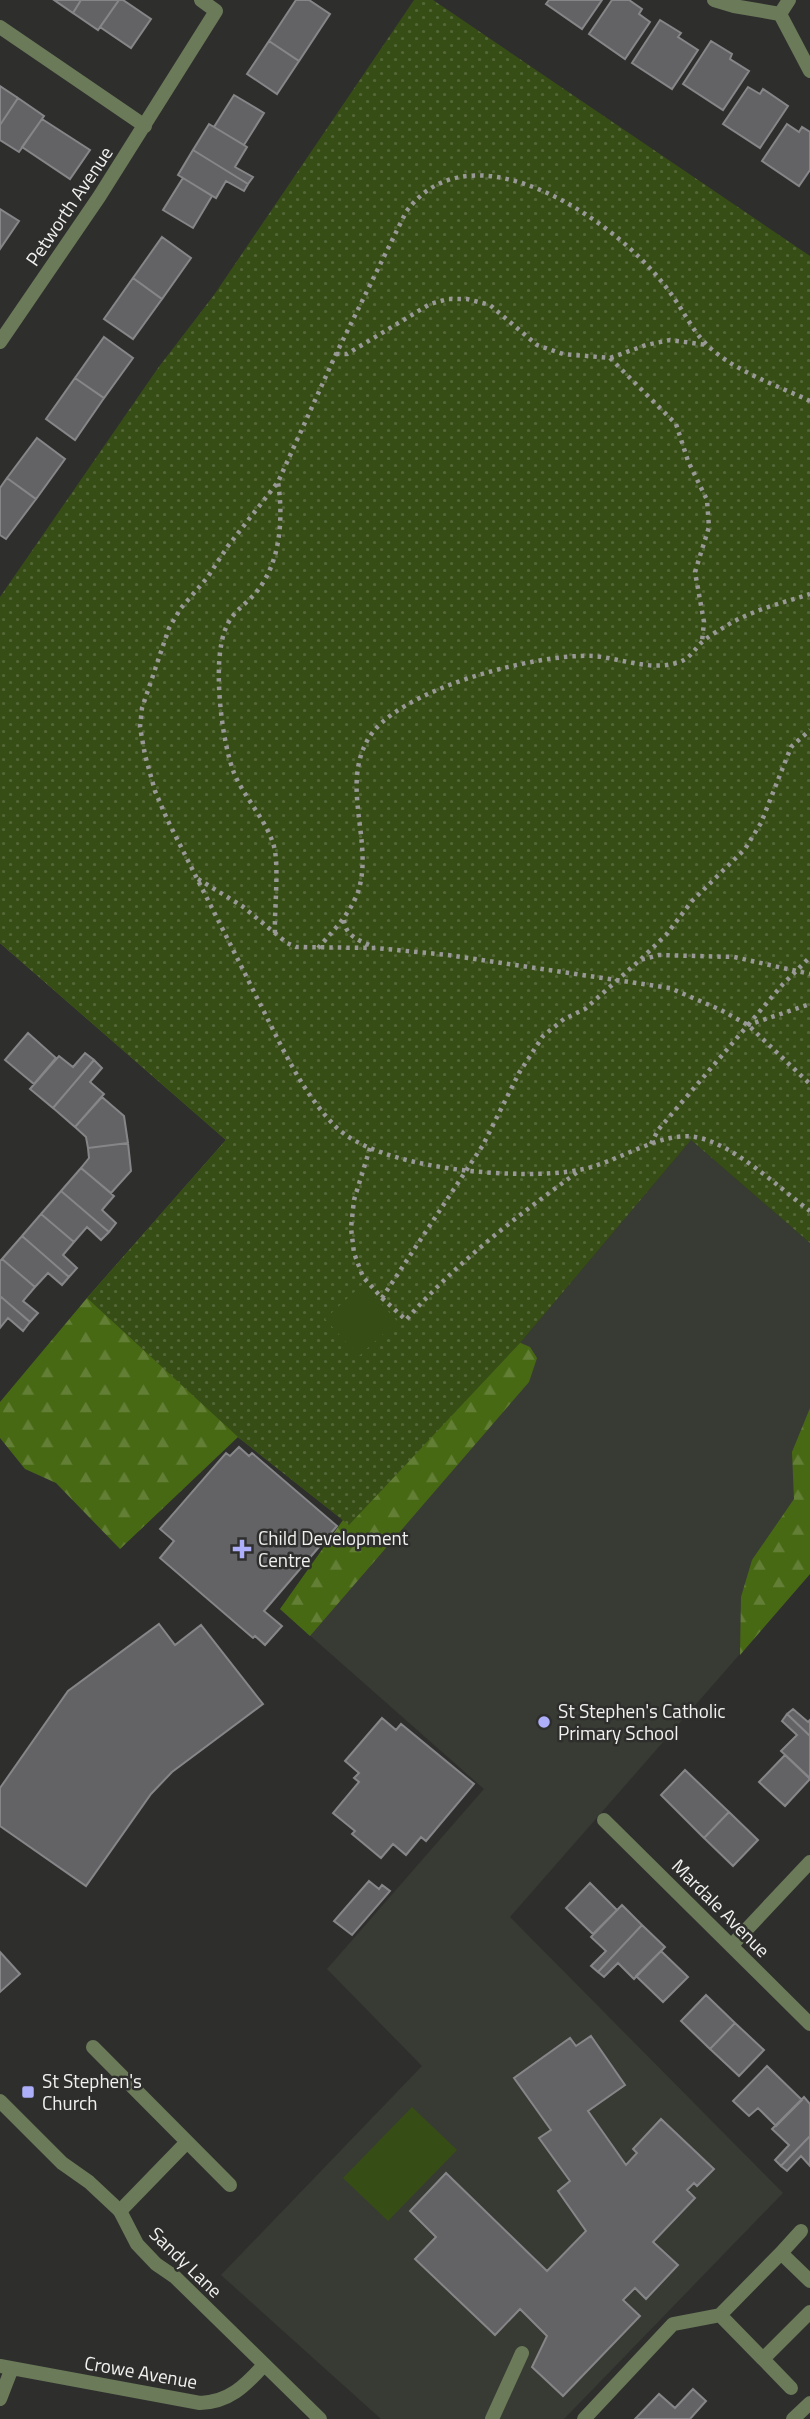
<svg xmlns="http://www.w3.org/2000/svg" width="810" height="2419" viewBox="0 0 810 2419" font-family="'Titillium Web',sans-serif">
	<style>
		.built { fill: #383b34 }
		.forest { fill: url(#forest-firs) }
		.park { fill: url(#park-dots) }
		.pitch { fill: #374d16 }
		.building { fill: #636366; stroke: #868689; stroke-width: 2 }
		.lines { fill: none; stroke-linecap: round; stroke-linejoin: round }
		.path { stroke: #999998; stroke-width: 4.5; stroke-dasharray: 3.5 5; stroke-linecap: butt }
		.service { stroke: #6b7a59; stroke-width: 14 }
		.minor { stroke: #6b7a59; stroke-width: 14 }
		.poi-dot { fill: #adaffb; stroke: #2e2f2d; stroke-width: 2.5 }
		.labels { text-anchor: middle; stroke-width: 5; stroke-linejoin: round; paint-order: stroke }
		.street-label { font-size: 19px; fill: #f1f1f0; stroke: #2e2f2d }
		.poi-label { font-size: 19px; fill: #f1f1f0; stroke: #2e2f2d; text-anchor: start }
	</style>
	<defs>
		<pattern id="forest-firs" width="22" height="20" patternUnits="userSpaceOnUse" patternTransform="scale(1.75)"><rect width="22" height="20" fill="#486913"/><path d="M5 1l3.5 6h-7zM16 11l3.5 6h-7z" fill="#637f36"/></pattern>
		<pattern id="park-dots" width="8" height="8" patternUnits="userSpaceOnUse" patternTransform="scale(1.75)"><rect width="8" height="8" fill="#374d16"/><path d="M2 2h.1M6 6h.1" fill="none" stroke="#546738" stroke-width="1.8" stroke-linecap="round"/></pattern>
	</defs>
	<rect width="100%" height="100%" fill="#2e2f2d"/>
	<path class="built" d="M691 1140 810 1243V1574L510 1917 783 2193 564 2419H381L221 2275 422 2066 327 1969 484 1789 280 1609 349 1525 521 1342Z"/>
	<path class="forest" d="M0 846 516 1341 530 1347 537 1358 529 1382 310 1636 280 1609 343 1520 238 1437 120 1549 56 1483 25 1469 0 1438V1402L87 1298 226 1140 0 943Z
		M810 1408V1574L740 1655 741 1597 752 1560 794 1499 792 1452Z"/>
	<path class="park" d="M414 0H433L810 256V1243L691 1140 521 1342 349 1525 238 1437 87 1298 226 1140 0 943V597L158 368 214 295Z"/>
	<path class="pitch" d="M363 1284 397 1321 359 1356 325 1319Z
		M412 2107 457 2150 388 2221 343 2178Z"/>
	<path class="building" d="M54 0H81L73 13Z
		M81 0H119L98 30 73 13Z
		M119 0H123L151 19 131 48 100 27Z
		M296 0H309L330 14 299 61 269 41Z
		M549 0H602L582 29 546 4Z
		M612 0H629L642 9 639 14 650 22 625 59 589 34Z
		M660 20 681 33 678 37 698 50 672 89 632 63Z
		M269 41 299 61 277 94 247 74Z
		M711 41 732 54 730 59 749 71 723 110 683 84Z
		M0 86 18 98 0 125Z
		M748 87 760 94 763 89 788 106 760 148 723 124Z
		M234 95 264 113 244 145 214 127Z
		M18 98 44 116 19 152 0 140V125Z
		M42 119 90 150 70 179 22 147Z
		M209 124 247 147 235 167 253 177 248 184 193 150Z
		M787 124 799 132 802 127 810 132V170L799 186 762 161Z
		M193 150 248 184 244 191 226 181 216 198 178 175Z
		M183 178 212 196 193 228 163 210Z
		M0 209 19 221 0 249Z
		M162 237 191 258 162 299 133 278Z
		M133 278 162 299 133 339 104 319Z
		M104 337 133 358 104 398 75 378Z
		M75 378 104 398 75 440 46 419Z
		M37 438 65 459 36 499 7 478Z
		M7 478 36 499 6 539 0 535V488Z
		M28 1033 56 1058 34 1084 5 1060Z
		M85 1053 94 1060 53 1108 30 1089 59 1056 73 1067Z
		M94 1060 102 1068 90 1082 104 1094 75 1127 53 1108Z
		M102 1097 124 1116 128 1143 88 1148 86 1137 75 1127Z
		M128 1143 131 1171 111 1193 81 1168 89 1158 88 1148Z
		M81 1168 114 1196 102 1210 116 1223 109 1232 61 1191Z
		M61 1191 109 1232 101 1240 87 1227 74 1242 41 1214Z
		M41 1214 74 1242 63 1255 77 1268 69 1277 22 1236Z
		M22 1236 69 1277 62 1285 48 1273 35 1287 2 1259Z
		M2 1259 35 1287 23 1301 38 1313 30 1322 0 1296V1261Z
		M0 1296 30 1322 23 1331 8 1318 0 1328Z
		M239 1447 249 1456 252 1453 337 1526 264 1611 282 1626 265 1645 255 1636 253 1638 160 1558 174 1541 160 1529 226 1453 230 1456Z
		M159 1624 175 1645 201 1625 263 1704 172 1772 151 1794 86 1886 0 1826V1788L68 1691Z
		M793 1709 808 1722 810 1720V1736L787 1714Z
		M787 1714 810 1736V1778L781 1751 797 1735 782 1721Z
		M382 1718 396 1730 401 1724 474 1784 426 1841 421 1837 406 1855 393 1844 381 1858 352 1834 355 1831 333 1813 359 1782 354 1778 359 1773 345 1761Z
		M785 1755 810 1779 785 1806 759 1782Z
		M685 1770 729 1812 704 1838 661 1795Z
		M729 1812 758 1840 733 1866 704 1838Z
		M369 1881 379 1889 382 1885 390 1891 352 1935 334 1921Z
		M590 1883 617 1910 593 1934 566 1908Z
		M622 1905 642 1925 598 1972 591 1966 606 1951 591 1937Z
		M642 1925 665 1947 634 1979 618 1963 604 1977 598 1972Z
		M661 1951 688 1977 663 2002 636 1976Z
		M0 1952 20 1974 0 1992Z
		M706 1995 735 2023 710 2049 681 2021Z
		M735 2023 764 2050 739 2076 710 2049Z
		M591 2036 625 2085 588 2111 626 2165 637 2153 633 2149 661 2119 714 2169 697 2186 694 2183 687 2190 695 2198 653 2242 678 2265 646 2299 635 2288 623 2300 640 2316 563 2396 532 2367 547 2336 520 2309 495 2335 415 2259 436 2237 410 2211 446 2173 547 2271 586 2231 558 2191 570 2181 539 2138 551 2130 514 2078 570 2038 576 2046Z
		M767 2066 802 2100 776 2126 758 2108 749 2116 733 2101Z
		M804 2097 810 2104V2136L781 2166 775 2160 789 2145 772 2129Z
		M810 2136V2166L801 2156 787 2171 781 2166Z
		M693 2389 706 2401 690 2419H635L659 2394 675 2408Z"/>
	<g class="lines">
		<path class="path" d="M336 354H347L430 304 448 299H467L490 305 537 345 563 354 610 358 646 345 670 340 707 345
			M610 358 676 424 688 461 707 500 709 527 695 572 704 622 702 642
			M810 401C776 385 734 371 707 345 694 332 686 316 676 301 666 286 655 273 642 260 589 206 466 129 406 212L336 354 278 482 228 546 207 578 181 608 169 628 142 708 140 727 145 755 155 791 167 819C196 877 226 935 255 994 278 1038 299 1089 334 1125 376 1170 521 1181 579 1170 615 1164 660 1131 695 1137 733 1143 779 1188 810 1211
			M198 879 242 906 287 943 296 947 376 948 448 955 670 988 721 1010 748 1025 810 1084
			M344 920C345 936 360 941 374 947
			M275 933C274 909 280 863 273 843 264 817 244 797 234 773 222 742 215 678 221 646 227 607 248 609 264 581 281 553 283 514 278 482
			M318 948C333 931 350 914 358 892 374 843 341 789 367 741 394 689 538 653 593 656 620 658 649 671 676 663 688 660 692 653 700 644 707 637 718 631 726 626 752 610 782 603 810 594
			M641 959 666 935 692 901 745 849 761 823 791 747 810 730
			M748 1025 783 984 810 957
			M651 1144 658 1130 748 1025 810 1004
			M370 1148 354 1200 351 1228 354 1253 363 1277 382 1298 483 1145 519 1073 543 1036 564 1019 585 1009 640 960 659 955 734 957 810 974
			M382 1298 406 1320C457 1262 517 1216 579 1171"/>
		<path class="service" d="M93 2047 230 2185
			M120 2211 187 2142
			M781 2253 801 2231
			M720 2315 763 2359 810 2312
			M763 2359 791 2388
			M492 2419 522 2353
			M584 2419 673 2324 720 2315 781 2253 810 2281
			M793 2419 810 2403"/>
		<path class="minor" d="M714 0 734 6 780 14 810 71
			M780 14 789 0
			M0 27 145 126
			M0 342 99 197 216 11 201 0
			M604 1820 810 2024
			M732 1945 810 1862
			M0 2101 62 2163 89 2182 120 2211 137 2244 156 2264 175 2277 320 2419
			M0 2366 200 2403C229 2402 245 2386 263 2366
			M0 2399 12 2368"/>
	</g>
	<g class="poi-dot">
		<path d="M238.5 1538.5h7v7h7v7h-7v7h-7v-7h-7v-7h7z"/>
		<circle cx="544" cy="1722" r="7"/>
		<rect x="21" y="2085" width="14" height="14" rx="3.5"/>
	</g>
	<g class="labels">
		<g class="street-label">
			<text transform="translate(69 206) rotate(-56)" y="7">Petworth Avenue</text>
			<text transform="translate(721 1908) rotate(45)" y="7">Mardale Avenue</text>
			<text transform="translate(186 2262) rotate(44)" y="7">Sandy Lane</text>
			<text transform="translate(141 2372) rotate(10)" y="7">Crowe Avenue</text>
		</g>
		<g class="poi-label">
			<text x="258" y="1545">Child Development<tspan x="258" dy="22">Centre</tspan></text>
			<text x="558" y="1718">St Stephen's Catholic<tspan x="558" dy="22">Primary School</tspan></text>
			<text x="42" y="2088">St Stephen's<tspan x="42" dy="22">Church</tspan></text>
		</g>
	</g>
</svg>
